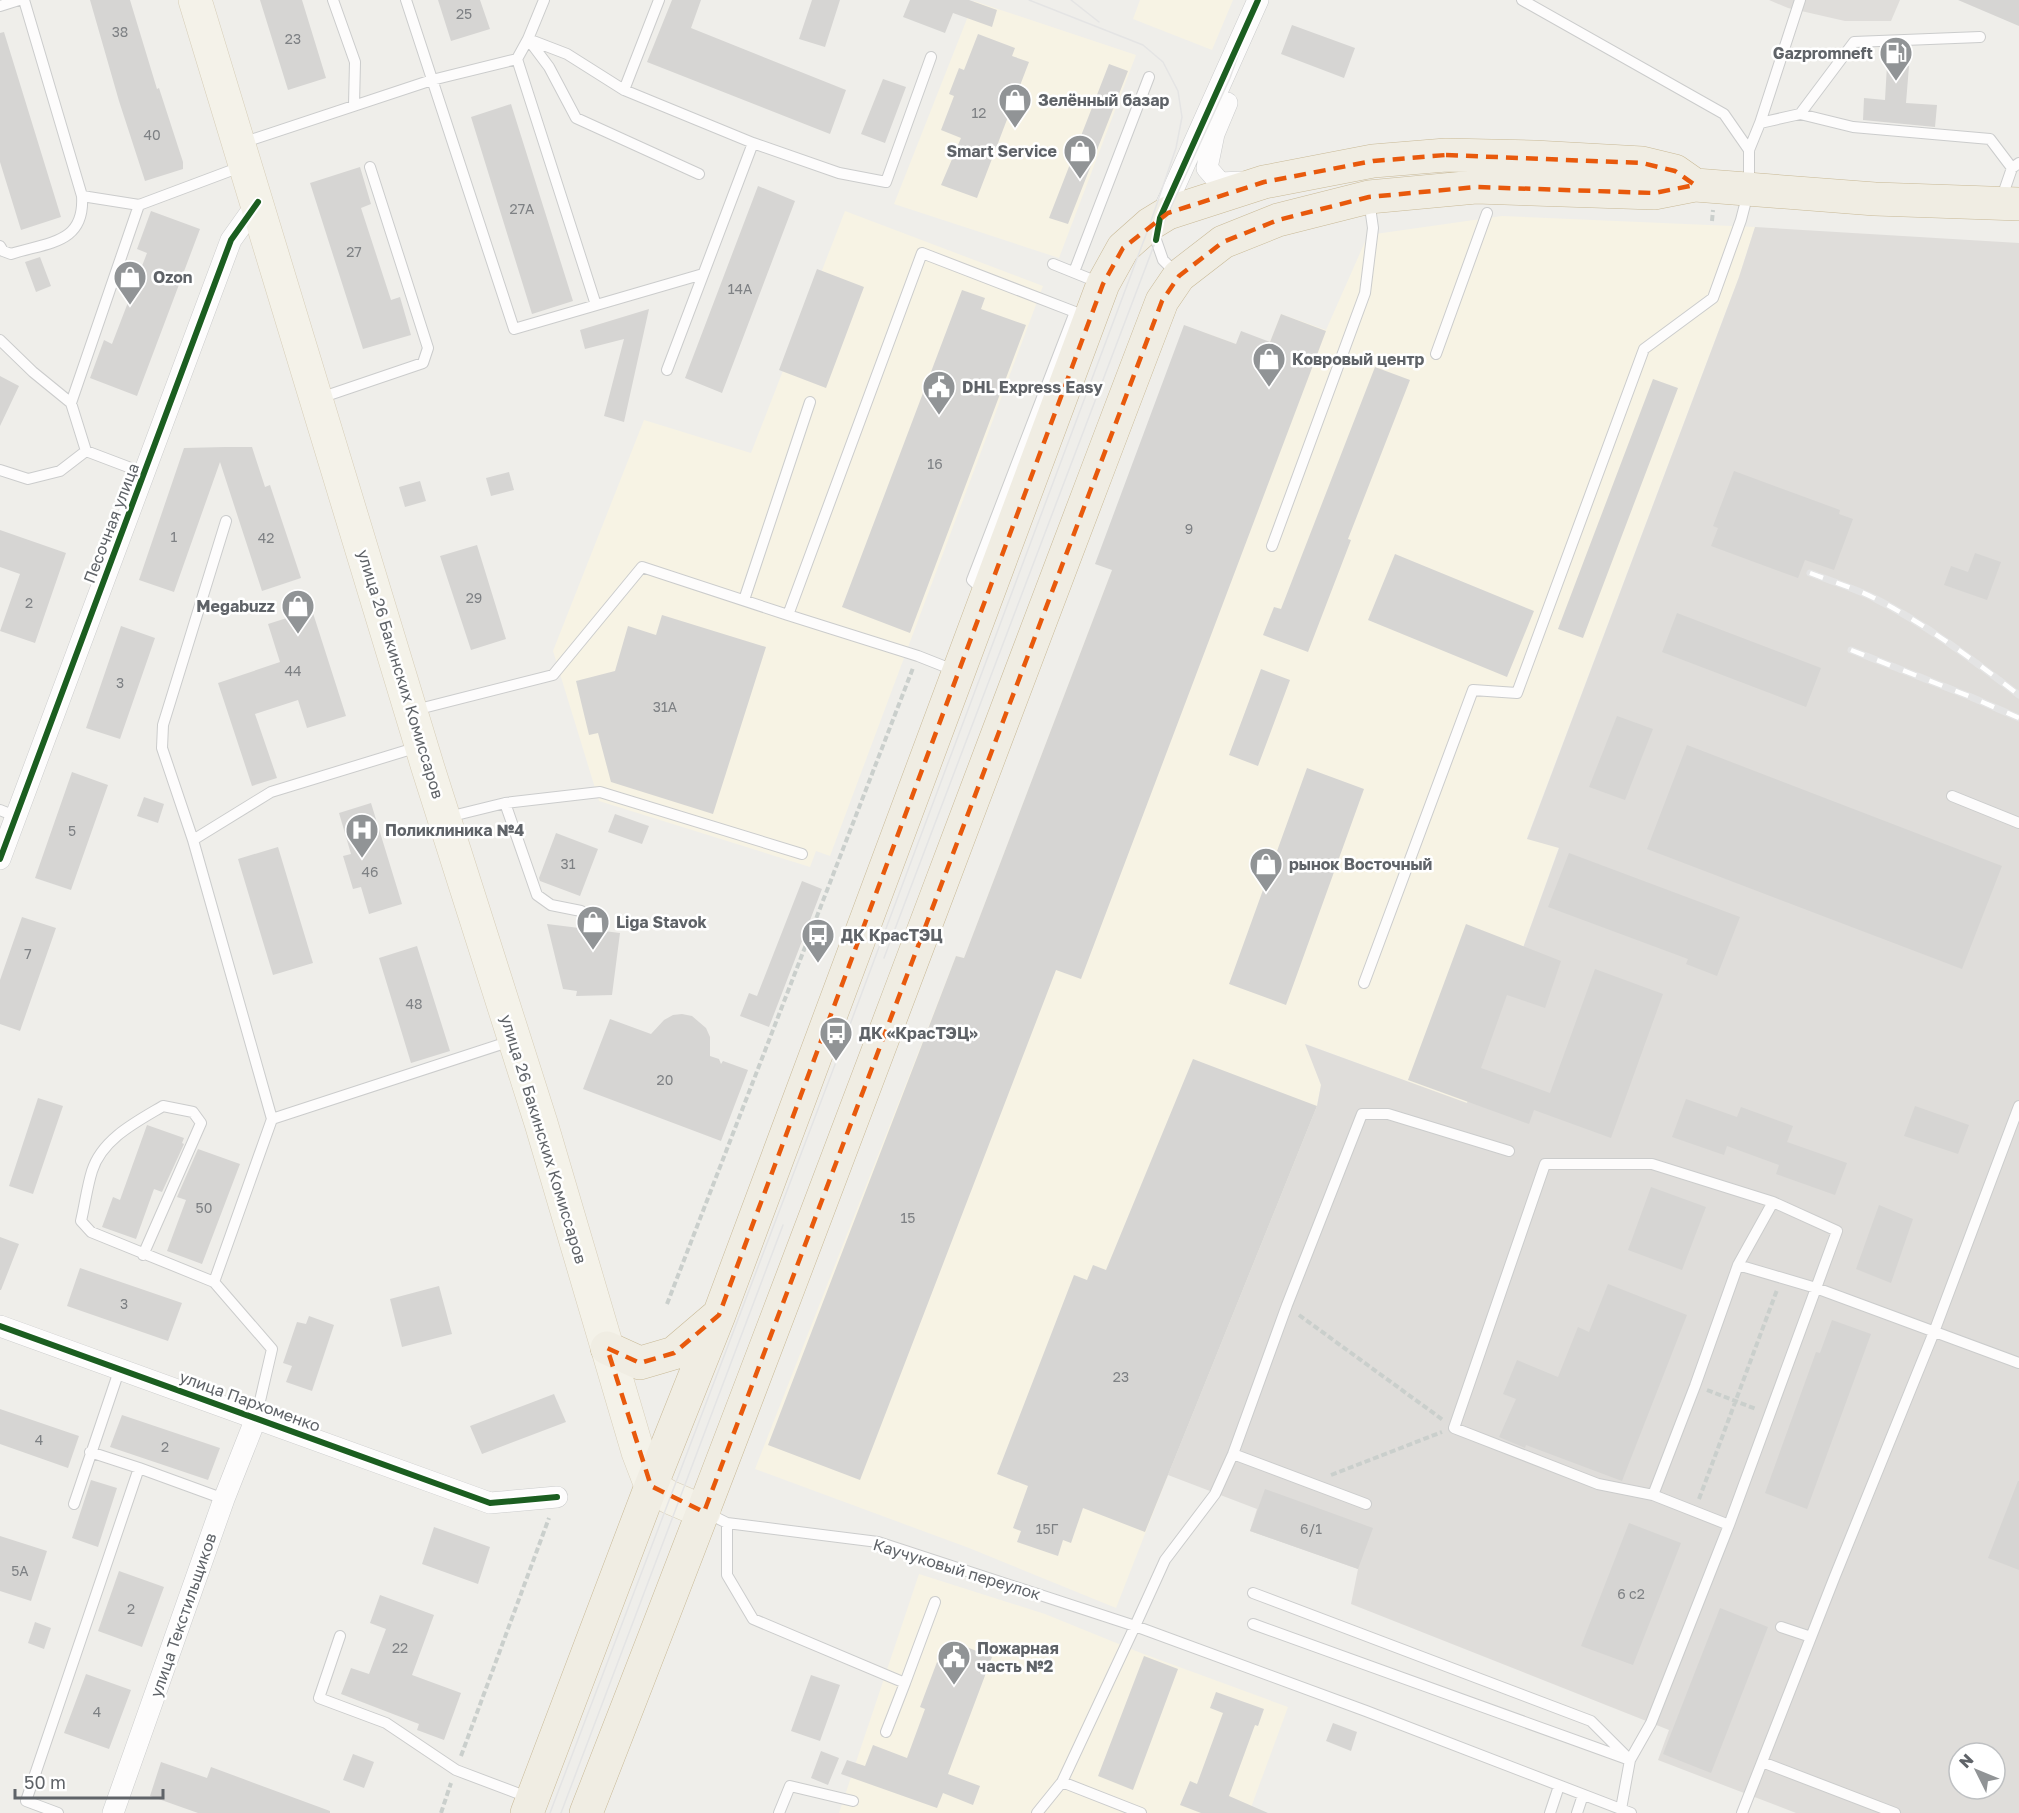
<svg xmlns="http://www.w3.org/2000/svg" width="2019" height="1813" viewBox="0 0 2019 1813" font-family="'Golos Text',sans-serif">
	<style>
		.commercial { fill: #f7f3e4 }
		.industrial { fill: #dfddda; fill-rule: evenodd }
		.building { fill: #d6d5d3 }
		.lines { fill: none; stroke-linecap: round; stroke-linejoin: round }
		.lane-casing { stroke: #cbcccc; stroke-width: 12 }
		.street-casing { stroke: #cbcccc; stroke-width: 22 }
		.primary-casing { stroke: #d7ceb8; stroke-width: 34 }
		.highway-casing { stroke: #c8b996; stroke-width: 34 }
		.path { stroke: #cacfcc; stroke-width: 4; stroke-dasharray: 6 3; stroke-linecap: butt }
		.lane { stroke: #fdfcfc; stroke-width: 10 }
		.street { stroke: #fdfcfc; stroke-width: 21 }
		.primary { stroke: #f4f2e9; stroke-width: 33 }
		.highway { stroke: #f0ede3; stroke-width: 33 }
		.tram { stroke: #e4e4e4; stroke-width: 1.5 }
		.rail-casing { stroke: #e4e4e4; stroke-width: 7 }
		.rail { stroke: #fff; stroke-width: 4.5; stroke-dasharray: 14; stroke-linecap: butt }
		.cycleway-casing { stroke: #fff; stroke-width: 10 }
		.cycleway { stroke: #1b5e20; stroke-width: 6 }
		.marked { fill: none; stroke: #e8590c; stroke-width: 4.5; stroke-dasharray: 12 8; stroke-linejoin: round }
		.labels { text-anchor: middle; stroke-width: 5; stroke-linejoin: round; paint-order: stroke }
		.number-label { font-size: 14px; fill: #7e8184 }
		.poi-label { font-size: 16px; font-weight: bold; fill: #5f6368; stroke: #fff; text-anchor: start }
		.street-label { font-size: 16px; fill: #5f6368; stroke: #fff }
	</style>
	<rect width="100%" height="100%" fill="#efeeea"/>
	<path class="commercial" d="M1140 0H1233L1212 50 1133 19Z
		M974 1 1136 55 1059 258 894 204Z
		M845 211 1043 286 830 856 816 851 810 867 599 801 553 651 644 420 751 453Z
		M1502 216 1755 227 1739 277 1527 838 1559 847 1467 1104 1306 1044 1321 1085 1317 1106 1168 1475 1116 1608 969 1548 755 1469 956 956 964 958 1203 332 1236 344 1270 342 1281 314 1326 330 1368 235Z
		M919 1574 1045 1614 1141 1653 1288 1707 1249 1813H839Z"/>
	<path class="industrial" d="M1769 0H1900L1891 21H1845L1788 8Z
		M1755 227 2019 243V1813H1796L1658 1760 1669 1730 1351 1604 1358 1569 1250 1531 1257 1509 1168 1475 1317 1106 1321 1085 1305 1044 1467 1103 1559 848 1527 839 1739 277ZM1959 1753H1995V1789H1959Z"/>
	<path class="building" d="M90 0H130L157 89 159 88 183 162V169L145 181 119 101Z
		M260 0H302L326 78 288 90Z
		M438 0H480L490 29 451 41Z
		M672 0H701L691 28 846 90 830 134 647 62Z
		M812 0H840L825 47 799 39Z
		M910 0H969L997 10 992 27 953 13 945 33 903 17Z
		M1958 0H2019V26Z
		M1292 25 1355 48 1344 78 1281 54Z
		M4 32 61 217 21 230 0 162V33Z
		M978 34 1015 48 1012 56 1029 62 977 198 941 185 961 138 941 130 954 96 949 94 959 68 964 70Z
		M1109 64 1128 71 1068 224 1049 218Z
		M1887 65 1909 66 1906 103 1937 105 1935 127 1863 120 1864 98 1885 100Z
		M883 79 906 87 885 143 861 134Z
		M511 104 573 301 532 314 471 117Z
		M360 167 371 204 361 208 391 300 400 297 411 335 363 349 310 183Z
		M758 186 795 201 722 393 685 378Z
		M151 211 200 229 137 396 90 378 104 340 112 344 147 253 137 249Z
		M40 257 51 286 36 292 25 262Z
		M817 269 864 287 826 388 779 370Z
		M962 290 985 298 981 309 1026 325 910 633 842 607Z
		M649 309 624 422 604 416 624 339 585 349 580 330Z
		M1281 314 1326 331 1081 979 1056 970 860 1480 768 1445 956 956 964 958 1112 570 1095 564 1184 325 1236 344 1241 331 1270 342Z
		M1375 367 1410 380 1348 539 1351 540 1308 652 1263 635 1274 607 1281 609Z
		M0 376 19 386 0 426Z
		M1653 379 1678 388 1583 638 1558 629Z
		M225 447H252L265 487 270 485 301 578 262 591 220 462 174 592 139 580 184 448Z
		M1734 471 1840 510 1839 514 1853 519 1834 570 1805 560 1798 578 1711 546 1718 528 1713 526Z
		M509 472 514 490 491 496 486 478Z
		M420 481 426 501 405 507 399 487Z
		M0 530 66 553 35 643 0 631 20 574 0 567Z
		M477 545 506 639 471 650 440 556Z
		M1975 553 2001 562 1987 600 1944 585 1951 566 1968 572Z
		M1395 554 1534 611 1507 677 1368 620Z
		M312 610 346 716 307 728 298 700 255 714 277 778 252 786 218 683 280 662 268 624Z
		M1677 613 1821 668 1806 707 1662 652Z
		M662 615 766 647 713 814 611 782 598 733 589 735 576 681 615 671 628 626 656 635Z
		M121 626 155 638 120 739 86 728Z
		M1261 669 1290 680 1258 766 1229 755Z
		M1617 716 1653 729 1625 800 1589 787Z
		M1687 745 2002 866 1962 969 1647 849Z
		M1307 768 1364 789 1286 1005 1229 984Z
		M72 772 108 785 71 890 35 878Z
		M144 797 164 804 158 823 137 816Z
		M371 803 402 904 369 914 361 887 353 889 343 856 351 854 339 813Z
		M615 814 649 826 642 844 608 832Z
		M556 833 598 849 580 896 540 881 539 878Z
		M278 847 313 963 273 975 238 859Z
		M1569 853 1740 917 1717 976 1686 964 1688 959 1548 907Z
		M802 881 822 889 769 1027 740 1016 749 993 757 996Z
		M22 917 56 928 20 1031 0 1024V980Z
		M547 924 620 933 612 995 576 996 577 991 563 989Z
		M1466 924 1561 961 1545 1008 1507 995 1481 1068 1550 1093 1595 969 1663 994 1611 1138 1534 1110 1529 1124 1408 1080Z
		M417 946 450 1051 411 1063 379 958Z
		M682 1014 692 1016 706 1028 710 1037V1056L719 1059 721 1064 723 1061 748 1070 721 1141 583 1089 610 1019 651 1034 664 1020 673 1015Z
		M1193 1059 1317 1106 1145 1532 1083 1508 1071 1543 1063 1540 1058 1556 1017 1542 1021 1531 1013 1528 1028 1486 997 1474 1074 1275 1087 1280 1093 1265 1106 1270Z
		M38 1098 63 1106 33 1194 9 1186Z
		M1686 1099 1737 1117 1741 1107 1793 1126 1787 1142 1847 1163 1835 1195 1776 1174 1779 1165 1727 1146 1724 1155 1672 1137Z
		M1915 1106 1969 1125 1958 1154 1904 1136Z
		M147 1125 184 1138 182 1143 184 1144 162 1192 154 1189 136 1239 102 1227 113 1197 120 1200Z
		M198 1149 240 1164 202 1264 167 1251 186 1200 177 1197Z
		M1651 1187 1706 1207 1682 1270 1628 1250Z
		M1879 1205 1913 1219 1891 1283 1856 1269Z
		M0 1237 19 1244 1 1290H0Z
		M80 1268 182 1303 168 1341 67 1306Z
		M1608 1284 1687 1315 1622 1481 1526 1445 1525 1448 1499 1437 1516 1399 1503 1394 1517 1360 1558 1377 1578 1327 1589 1332Z
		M439 1286 452 1334 402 1347 390 1299Z
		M309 1316 334 1325 312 1391 286 1382 292 1366 283 1363 297 1322 306 1324Z
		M1832 1320 1871 1334 1807 1509 1765 1493 1816 1352 1820 1353Z
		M554 1394 566 1422 482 1454 470 1426Z
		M0 1409 79 1436 68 1468 0 1444Z
		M122 1415 220 1448 208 1480 110 1447Z
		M91 1480 117 1488 98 1547 72 1538Z
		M2018 1481H2019V1570L1988 1558Z
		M1265 1489 1373 1528 1358 1569 1250 1531Z
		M1629 1523 1681 1543 1633 1665 1581 1646Z
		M434 1527 490 1547 478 1584 422 1564Z
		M0 1536 47 1551 31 1601 0 1591Z
		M119 1571 164 1587 142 1647 98 1631Z
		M380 1595 434 1615 412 1675 461 1693 444 1740 417 1730 419 1724 341 1694 351 1668 369 1674 386 1629 370 1623Z
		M1720 1608 1768 1627 1711 1773 1663 1754Z
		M35 1622 51 1628 44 1649 28 1643Z
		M951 1641 992 1657 948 1774 980 1786 973 1805 943 1793 937 1808 841 1774 847 1760 865 1766 873 1745 907 1758 925 1709 920 1707 937 1662 942 1664Z
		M1144 1656 1178 1669 1133 1790 1098 1776Z
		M86 1674 131 1690 109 1749 64 1733Z
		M811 1675 840 1685 820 1741 791 1731Z
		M1216 1692 1264 1709 1258 1726 1255 1725 1229 1796 1268 1813H1201L1180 1805 1190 1781 1197 1784 1223 1713 1210 1708Z
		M1333 1723 1357 1732 1351 1751 1326 1741Z
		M821 1751 839 1758 828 1785 811 1778Z
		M353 1754 374 1762 364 1788 343 1780Z
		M161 1762 207 1778 211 1767 330 1811V1813H198L150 1796Z"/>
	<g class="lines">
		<g class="lane-casing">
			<path id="lane" d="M24 0 82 196 139 205
				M333 0 355 62 354 105
				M406 0 514 329 703 274
				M1522 0 1724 114 1749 150
				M0 6 19 0
				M528 39 567 54 624 90 753 143 839 173 886 182 931 57
				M528 39 549 67 576 118 699 174
				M517 59 596 305
				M624 90 659 0
				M1800 114 1854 42 1980 37
				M1760 123 1800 0
				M242 143 432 80 517 59 528 39 544 0
				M2001 200 2012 168 2019 163
				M1156 240 1163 260 1177 274
				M0 246 3 251 11 254C48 242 85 244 82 196L89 197
				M1053 264 1100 283
				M1074 272 1149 77
				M0 340 33 372 71 403 86 451 144 473
				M1436 354 1487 213
				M667 370 753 143
				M320 398 423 363 428 348 370 167
				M71 403 139 205 243 166
				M0 470 28 479 60 471 86 451
				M1272 546 1365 293 1373 228 1369 200
				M984 591 972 580 1075 312 1079 314
				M744 600 810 402
				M788 615 918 656 956 671
				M415 710 553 675 642 567 788 615 922 253 1075 312
				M1952 796 2019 823
				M505 803 600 792 802 854
				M0 810 15 816
				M448 817 505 803 537 895 551 905 581 911
				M193 840 271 792 418 747
				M1364 983 1473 690 1517 693 1644 349 1713 298 1741 220 1749 189V150L1760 123 1800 114 1853 127 1990 139 2012 168
				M272 1119 511 1041
				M143 1255 201 1123 193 1112 163 1106C136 1122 102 1139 92 1171 87 1187 85 1204 81 1221L91 1232 214 1282 272 1349 256 1418
				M1738 1265 1816 1288 2019 1363
				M214 1282 272 1119 193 840 162 748 163 725 226 521
				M90 1452 139 1468 224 1499
				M1233 1454 1366 1504
				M74 1504 120 1368
				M707 1513 727 1523 878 1542 1135 1626 1165 1560 1215 1494 1233 1454 1287 1305 1362 1114H1388L1509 1151
				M727 1523V1575L753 1619 905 1683 935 1602
				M1729 1525 1653 1495 1695 1386 1738 1265 1773 1202
				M1253 1593 1591 1721 1630 1760 1621 1809
				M1253 1624 1630 1760 1651 1723 1729 1525 1837 1231 1773 1202 1652 1164H1545L1454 1428 1598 1484 1653 1495
				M1781 1627 1811 1637
				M340 1636 319 1698 386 1723 456 1770 530 1798
				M886 1732 905 1683
				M1762 1762 1895 1813
				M1062 1782 1141 1813
				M58 1813 26 1801 139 1468
				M779 1813 790 1786 853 1801
				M1037 1813 1062 1782 1135 1626 1366 1711 1631 1813
				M1550 1813 1559 1786
				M1577 1813 1583 1795
				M1742 1813 1835 1576 1934 1332 2019 1106"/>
		</g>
		<g class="street-casing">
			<path id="street" d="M1227 103 1214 134 1207 168 1220 183 1242 182
				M1160 219 1258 0
				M0 859 231 240 258 202
				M0 1326 490 1503 557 1497
				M113 1813 224 1499 256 1418"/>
		</g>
		<g class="primary-casing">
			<path id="primary" d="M195 0 428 768 541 1123 638 1452 651 1486 669 1497 704 1512"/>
		</g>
		<g class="highway-casing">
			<path id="highway" d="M607 1348 640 1363 674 1353 715 1318
				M527 1813 651 1486 719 1315 1103 284 1123 248 1150 224 1168 213 1264 182 1373 161 1446 155 1534 157 1642 163 1675 171 1695 185
				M586 1813C783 1311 969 805 1162 301L1179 276 1223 242 1278 220 1369 197 1476 187 1654 193 1695 185 1875 199 2019 204"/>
		</g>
		<path class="path" d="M1712 221 1713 210
			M667 1304 913 668
			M1299 1315 1443 1420
			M1707 1390 1756 1409
			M1331 1475 1442 1432
			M1699 1499 1777 1290
			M461 1756 549 1518
			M441 1813 451 1783"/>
		<use href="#lane" class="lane"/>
		<use href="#street" class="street"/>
		<use href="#primary" class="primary"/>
		<use href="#highway" class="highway"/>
		<path class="tram" d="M1071 0 1099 22
			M884 958 1156 240 1230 78 1258 0
			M550 1813 836 1062 1150 224 1176 148 1182 117 1178 91 1163 62 1143 45 1029 0
			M561 1813 783 1225"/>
		<g class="rail-casing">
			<path id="rail" d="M1810 573C1831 581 1854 588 1874 598 1926 624 1973 660 2019 695
				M1851 650 1971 697 2019 718"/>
		</g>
		<use href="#rail" class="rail"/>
		<g class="cycleway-casing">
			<path id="cycleway" d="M1156 240 1160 218 1258 0
				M0 859 231 240 258 202
				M0 1326 490 1503 557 1497"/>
		</g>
		<use href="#cycleway" class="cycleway"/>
	</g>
	<path class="marked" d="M1446 155 1642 163 1675 171 1695 185 1654 193 1476 187 1369 197 1278 220 1223 242 1179 276 1162 301 704 1512 651 1486 607 1348 640 1363 674 1353 719 1315 1103 284 1123 248 1168 213 1264 182 1373 161Z"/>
	<defs>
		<g id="fuel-pin" transform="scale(1.725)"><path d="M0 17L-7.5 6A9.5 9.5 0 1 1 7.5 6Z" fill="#919496" stroke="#fff"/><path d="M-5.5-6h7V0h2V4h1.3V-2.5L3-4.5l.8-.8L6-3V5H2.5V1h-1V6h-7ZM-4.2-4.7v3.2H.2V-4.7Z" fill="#fff"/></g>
		<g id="shop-pin" transform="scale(1.725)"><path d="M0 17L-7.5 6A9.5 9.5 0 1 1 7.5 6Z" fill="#919496" stroke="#fff"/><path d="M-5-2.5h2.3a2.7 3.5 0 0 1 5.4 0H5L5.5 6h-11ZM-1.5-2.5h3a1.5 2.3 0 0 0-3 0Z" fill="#fff"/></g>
		<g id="civic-pin" transform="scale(1.725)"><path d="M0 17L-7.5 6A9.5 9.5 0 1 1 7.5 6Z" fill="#919496" stroke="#fff"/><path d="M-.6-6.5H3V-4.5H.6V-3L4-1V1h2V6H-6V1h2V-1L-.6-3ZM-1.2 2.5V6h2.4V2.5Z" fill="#fff"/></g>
		<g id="hospital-pin" transform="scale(1.725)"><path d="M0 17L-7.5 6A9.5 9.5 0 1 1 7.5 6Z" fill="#919496" stroke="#fff"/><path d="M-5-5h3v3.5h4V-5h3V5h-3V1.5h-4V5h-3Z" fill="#fff"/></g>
		<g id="bus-pin" transform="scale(1.725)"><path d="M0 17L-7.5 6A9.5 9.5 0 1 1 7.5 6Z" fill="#919496" stroke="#fff"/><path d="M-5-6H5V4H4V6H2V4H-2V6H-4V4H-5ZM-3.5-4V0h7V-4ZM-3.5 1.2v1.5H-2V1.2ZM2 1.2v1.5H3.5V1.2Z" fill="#fff"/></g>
	</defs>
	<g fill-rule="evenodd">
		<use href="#fuel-pin" x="1896" y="53"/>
		<use href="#shop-pin" x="1015" y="100"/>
		<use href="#shop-pin" x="1080" y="151"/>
		<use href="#shop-pin" x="130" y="277"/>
		<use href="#shop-pin" x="1269" y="359"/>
		<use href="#civic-pin" x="939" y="387"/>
		<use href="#shop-pin" x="298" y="606"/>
		<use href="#hospital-pin" x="362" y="830"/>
		<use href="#shop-pin" x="1266" y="864"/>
		<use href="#shop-pin" x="593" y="922"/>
		<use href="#bus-pin" x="818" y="935"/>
		<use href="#bus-pin" x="836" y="1033"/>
		<use href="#civic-pin" x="954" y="1657"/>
	</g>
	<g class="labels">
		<g class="number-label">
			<text x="464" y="19">25</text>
			<text x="120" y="37">38</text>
			<text x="293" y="44">23</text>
			<text x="979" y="118">12</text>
			<text x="152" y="140">40</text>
			<text x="522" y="214">27А</text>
			<text x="354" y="257">27</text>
			<text x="740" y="294">14А</text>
			<text x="935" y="469">16</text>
			<text x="1189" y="534">9</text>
			<text x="174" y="542">1</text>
			<text x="266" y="543">42</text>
			<text x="474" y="603">29</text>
			<text x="29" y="608">2</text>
			<text x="293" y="676">44</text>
			<text x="120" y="688">3</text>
			<text x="665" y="712">31А</text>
			<text x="72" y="836">5</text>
			<text x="568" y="869">31</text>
			<text x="370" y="877">46</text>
			<text x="28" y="959">7</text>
			<text x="414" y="1009">48</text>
			<text x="665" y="1085">20</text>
			<text x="204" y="1213">50</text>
			<text x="908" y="1223">15</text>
			<text x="124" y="1309">3</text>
			<text x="1121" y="1382">23</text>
			<text x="39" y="1445">4</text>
			<text x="165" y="1452">2</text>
			<text x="1047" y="1534">15Г</text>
			<text x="1311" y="1534">6/1</text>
			<text x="20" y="1576">5А</text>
			<text x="1631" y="1599">6 с2</text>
			<text x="131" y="1614">2</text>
			<text x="400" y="1653">22</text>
			<text x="97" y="1717">4</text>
		</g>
		<g class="poi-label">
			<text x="1873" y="59" text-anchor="end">Gazpromneft</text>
			<text x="1038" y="106">Зелённый базар</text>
			<text x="1057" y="157" text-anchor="end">Smart Service</text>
			<text x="153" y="283">Ozon</text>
			<text x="1292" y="365">Ковровый центр</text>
			<text x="962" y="393">DHL Express Easy</text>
			<text x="275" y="612" text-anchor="end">Megabuzz</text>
			<text x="385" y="836">Поликлиника №4</text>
			<text x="1289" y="870">рынок Восточный</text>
			<text x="616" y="928">Liga Stavok</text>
			<text x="841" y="941">ДК КрасТЭЦ</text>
			<text x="859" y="1039">ДК «КрасТЭЦ»</text>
			<text x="977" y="1654">Пожарная<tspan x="977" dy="18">часть №2</tspan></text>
		</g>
		<g class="street-label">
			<text transform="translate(111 523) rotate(-69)" y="6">Песочная улица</text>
			<text transform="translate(401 674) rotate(73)" y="6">улица 26 Бакинских Комиссаров</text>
			<text transform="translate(544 1139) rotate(73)" y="6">улица 26 Бакинских Комиссаров</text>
			<text transform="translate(250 1401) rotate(20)" y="6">улица Пархоменко</text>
			<text transform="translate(957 1569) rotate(17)" y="6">Каучуковый переулок</text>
			<text transform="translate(183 1615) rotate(-71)" y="6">улица Текстильщиков</text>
		</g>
	</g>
	<g transform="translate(1977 1771) rotate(313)"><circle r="28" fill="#ffffff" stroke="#bfc1c3" stroke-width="1.5"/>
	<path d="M0-4.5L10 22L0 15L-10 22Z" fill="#919496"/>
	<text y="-9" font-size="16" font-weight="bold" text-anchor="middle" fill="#5f6368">N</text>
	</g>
	<path d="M15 1789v9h148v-9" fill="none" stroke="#5f6368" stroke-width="3"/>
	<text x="24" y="1789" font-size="18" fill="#5f6368" stroke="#ffffff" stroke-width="4.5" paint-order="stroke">50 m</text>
</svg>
